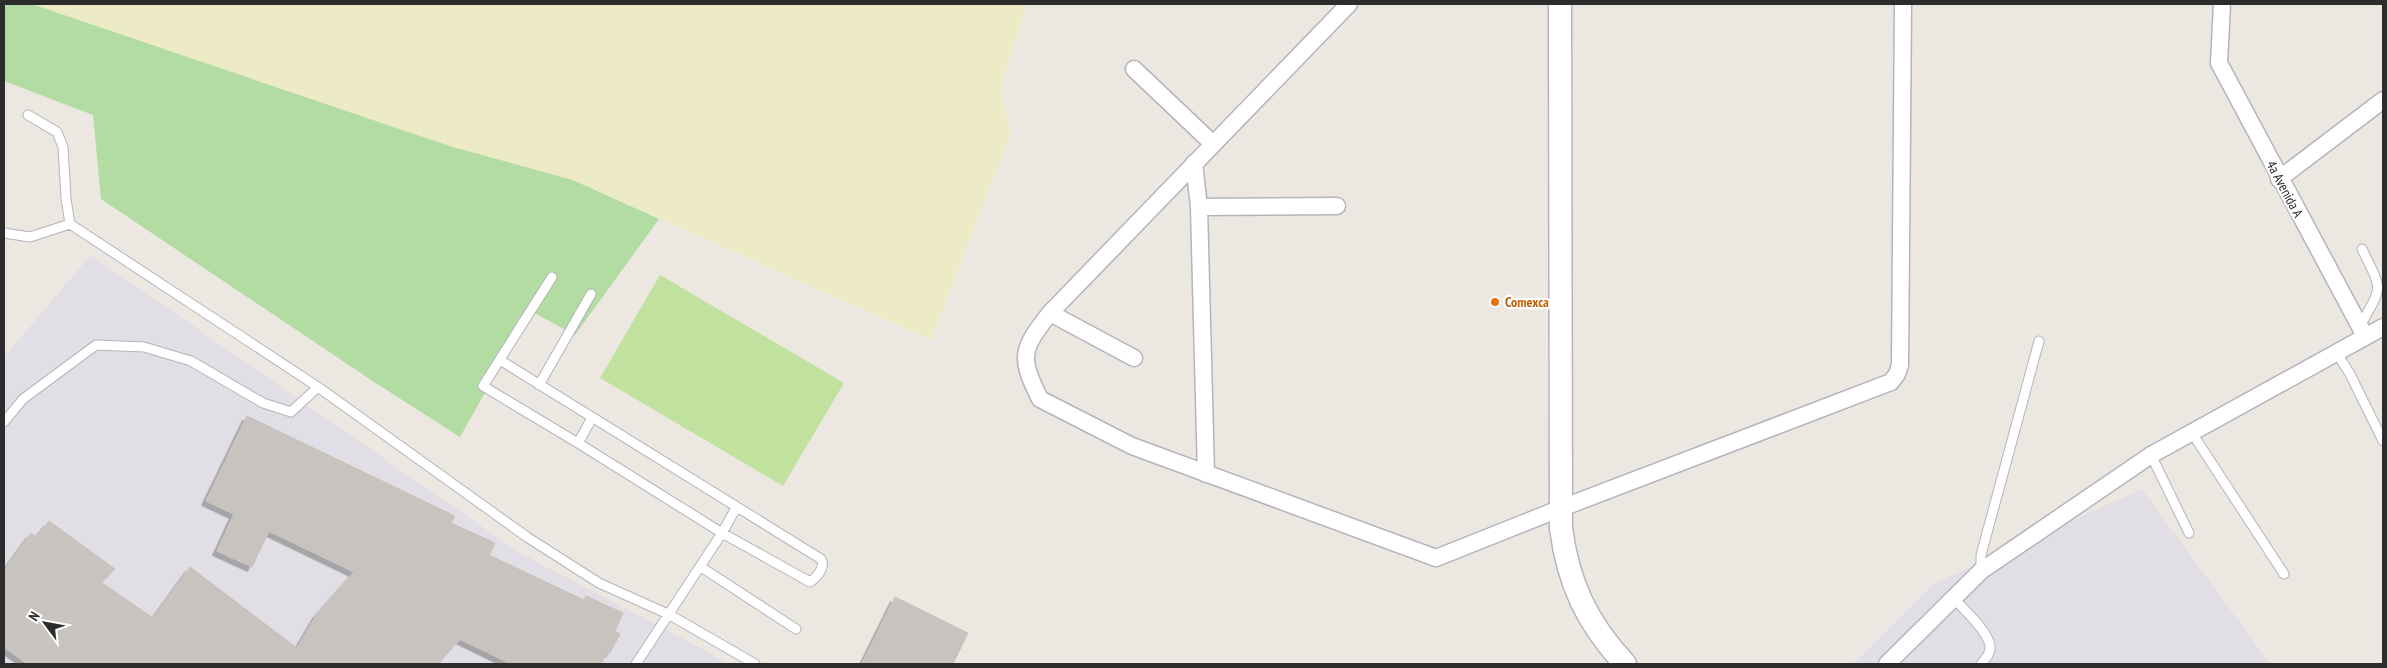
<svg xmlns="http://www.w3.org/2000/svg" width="2387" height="668" viewBox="0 0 2387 668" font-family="'PT Sans Narrow',sans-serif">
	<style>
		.industrial { fill: #e1dfe5 }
		.green { fill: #b2dca2 }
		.sand { fill: #edeac6 }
		.pitch { fill: #c1e29f }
		.building { fill: #c7c4bf; stroke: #c7c3b9; filter: url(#shadow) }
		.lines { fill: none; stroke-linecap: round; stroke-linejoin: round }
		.service-casing { stroke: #b3b4be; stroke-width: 11 }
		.minor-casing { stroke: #b3b4be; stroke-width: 19 }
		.secondary-casing { stroke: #b3b4be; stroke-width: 25 }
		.service { stroke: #fff; stroke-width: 9 }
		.minor { stroke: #fff; stroke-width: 16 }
		.secondary { stroke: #fff; stroke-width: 22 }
		.food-dot { fill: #e8710a; stroke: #fff; stroke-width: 2 }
		.labels { text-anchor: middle; stroke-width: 4.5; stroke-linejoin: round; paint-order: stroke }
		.street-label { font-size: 14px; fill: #2c2c2c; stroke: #fff }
		.food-label { font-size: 14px; font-weight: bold; fill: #c56008; stroke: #fff; text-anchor: start }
	</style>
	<defs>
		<filter id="shadow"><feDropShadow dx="-4.5" dy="4.5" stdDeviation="0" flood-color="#0004"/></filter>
	</defs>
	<rect width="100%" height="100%" fill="#ece7e0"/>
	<path class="industrial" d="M91 255 520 553 697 646 727 664H4V357Z
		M2142 489 2270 664H1853L1933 584Z"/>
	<path class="green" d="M4 4H32L450 146 573 180 659 219 575 335 531 311 460 437 371 380 101 199 93 115 4 81Z"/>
	<path class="sand" d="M32 4H1027L1000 89 1011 133 931 340 573 180 450 146Z"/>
	<path class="pitch" d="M660 275 844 383 783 486 600 378Z"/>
	<path class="building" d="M247 416 455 516 451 523 495 543 489 555 584 600 586 596 623 613 615 631 620 634 610 653 607 652 601 664H511L460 639 438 664H27L4 647V570L31 533 36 537 49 521 115 569 101 582 153 618 190 567 297 648 317 614 354 572 269 531 252 567 217 551 234 514 206 501Z
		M895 597 968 633 953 664H862Z"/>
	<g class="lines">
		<g class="service-casing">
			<path id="service" d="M28 115 57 132 63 147 66 199 70 224 318 387
				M4 233 30 237 70 224
				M552 277 483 386 578 443 722 533 736 508
				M2360 326C2383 285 2383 292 2362 249
				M2336 352 2350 374 2383 441
				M500 360 821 559C826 567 817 577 810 582L722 533 636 664
				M539 385 591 294
				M4 422 23 399 96 345 144 347 191 361 263 403 291 412 318 387 527 537 599 583 670 615 755 664
				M2192 433 2284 574
				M578 443 592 418
				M2151 455 2189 533
				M701 567 796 629
				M1981 571V555L2039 341
				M1953 598C1963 608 1991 634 1990 648 1990 655 1985 659 1981 664"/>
		</g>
		<g class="minor-casing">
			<path id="minor" d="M1349 4 1050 313C1021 350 1019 357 1040 399L1132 446 1436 558 1559 509 1891 382 1897 374 1900 365 1903 4
				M2222 4 2219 63 2365 336
				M1134 69 1213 144
				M1194 163 1199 207 1206 474
				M2279 179 2383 100
				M1199 207 1337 206
				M1050 313 1134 358
				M1887 664 1981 571 2151 455 2383 327"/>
		</g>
		<g class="secondary-casing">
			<path id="secondary" d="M1560 4 1561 528C1568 583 1587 623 1625 664"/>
		</g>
		<use href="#service" class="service"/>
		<use href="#minor" class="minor"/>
		<use href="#secondary" class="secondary"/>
	</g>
	<circle class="food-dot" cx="1495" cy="302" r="5"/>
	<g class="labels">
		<g class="street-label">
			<text transform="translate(2285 189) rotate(62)" y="5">4a Avenida A</text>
		</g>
		<g class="food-label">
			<text x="1505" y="307">Comexca</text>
		</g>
	</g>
	<rect width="2387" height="668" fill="none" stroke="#2c2c2c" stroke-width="10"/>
	<g transform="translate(45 623) rotate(302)" stroke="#ffffff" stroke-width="4" paint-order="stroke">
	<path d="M0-4L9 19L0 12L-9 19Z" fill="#2c2c2c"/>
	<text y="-8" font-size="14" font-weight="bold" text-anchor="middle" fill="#2c2c2c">N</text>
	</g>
</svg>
